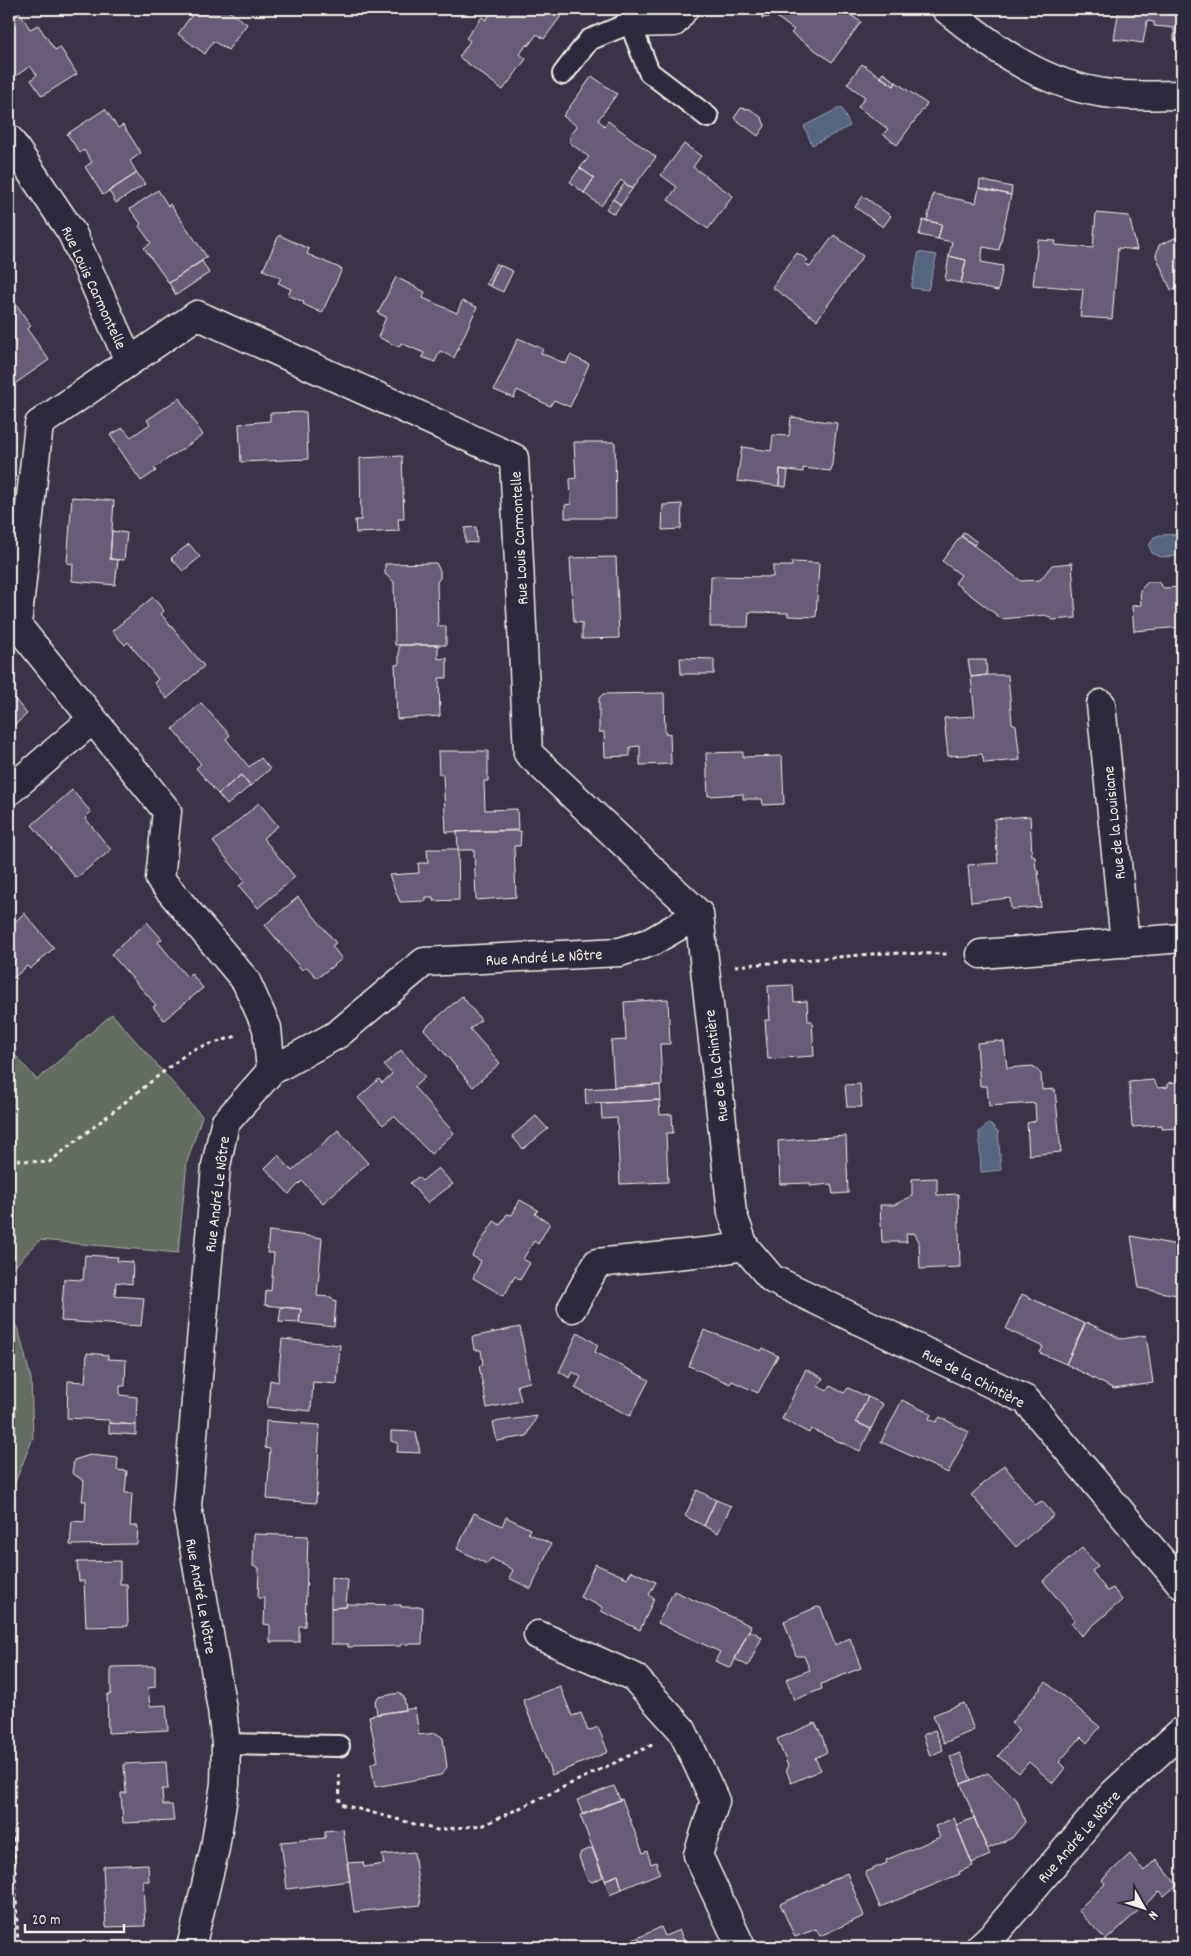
<svg xmlns="http://www.w3.org/2000/svg" width="1191" height="1956" viewBox="0 0 1191 1956" font-family="Dekko,sans-serif">
	<style>
		.green { fill: #646d61; stroke: #acafa4 }
		.water { fill: #566580; stroke: #959daa }
		.building { fill: #695b78; stroke: #f4f1e8 }
		.lines { fill: none; stroke-linecap: round; stroke-linejoin: round }
		.lane-casing { stroke: #f4f1e8; stroke-width: 24 }
		.street-casing { stroke: #f4f1e8; stroke-width: 31 }
		.path { stroke: #f4f1e8; stroke-width: 3; stroke-dasharray: 4 4; stroke-linecap: butt }
		.lane { stroke: #2f2a3d; stroke-width: 20 }
		.street { stroke: #2f2a3d; stroke-width: 28 }
		.labels { text-anchor: middle; stroke-width: 4; stroke-linejoin: round; paint-order: stroke }
		.street-label { font-size: 16px; fill: #f4f1e8; stroke: #2f2a3d }
	</style>
	<rect width="100%" height="100%" fill="#3b3449"/>
	<filter id="ink" filterUnits="userSpaceOnUse"><feTurbulence type="fractalNoise" baseFrequency=".02" numOctaves="2"/><feDisplacementMap in="SourceGraphic" scale="10" xChannelSelector="R" yChannelSelector="G"/><feConvolveMatrix kernelMatrix="1 2 1 2 8 2 1 2 1" color-interpolation-filters="sRGB"/></filter>
	<g filter="url(#ink)">
		<path class="green" d="M112 1014 202 1116 187 1162 178 1253 40 1240 9 1272V1048L37 1080Z
			M9 1312 19 1332 31 1379 33 1438 13 1487 9 1491Z"/>
		<path class="water" d="M841 107 850 126 812 145 804 126Z
			M919 252 937 255 928 290 911 288Z
			M1182 534V556L1161 557 1152 553 1149 546 1154 537 1160 535Z
			M988 1124 993 1126 996 1131H998L1001 1170 981 1172 979 1132Z"/>
		<path class="building" d="M14 9H17L30 29 38 25 55 50 60 47 77 74 42 96 31 80 37 75 30 66 16 76 9 65V12Z
			M191 9H228L227 10 247 24 228 50 213 41 205 54 178 34 191 16 188 13Z
			M494 9H550L561 16 544 39 537 34 528 46 527 44 520 54 526 59 503 90 459 57 470 41 466 38 482 17 486 20Z
			M761 9H842L861 22 832 62 791 33 794 30 775 16 762 18Z
			M1119 9H1182V40H1174V28L1154 26V22L1147 21 1143 43 1114 39Z
			M862 64 894 86 896 82 927 104 897 145 883 134 888 129 858 107 865 97 847 84Z
			M883 73 896 82 894 86 880 77Z
			M592 76 617 94 598 120 605 126 608 121 656 157 632 189 621 180 601 206 584 193 594 178 580 168 589 157 570 143V136L577 126 563 116Z
			M741 108 750 109 762 118 765 126 758 136 734 118Z
			M105 109 118 128 123 125 141 153 130 161 137 173 103 195 85 167 92 162 84 150 80 153 67 134Z
			M684 144 701 156 693 167 733 196 708 229 668 200 677 187 661 175Z
			M580 168 594 178 584 193 570 182Z
			M137 173 145 184 116 203 109 191Z
			M980 180 1012 187 1011 195 979 188Z
			M625 183 632 189 621 205 613 199Z
			M979 188 1011 195 999 250 983 247 981 262 1003 266 998 291 961 283 966 260 949 256 952 242 938 239 942 224 927 221 933 194 976 203Z
			M158 190 168 206 170 204 207 257 169 283 144 248 151 243 139 226 141 224 130 209Z
			M863 196 891 216 883 227 855 207Z
			M613 199 621 205 614 214 606 209Z
			M1096 213 1129 216 1137 250 1118 248 1112 319 1080 317 1083 289 1033 285 1038 240 1056 241 1055 245 1093 248Z
			M923 220 942 224 938 239 919 235Z
			M279 235 309 249 307 254 342 269 322 313 303 304 304 302 288 295 291 289 278 283 281 278 263 270Z
			M834 235 863 256 817 320 772 287 797 253 808 260 805 263 810 267Z
			M1182 235V285L1171 290 1156 256 1159 245Z
			M949 256 966 260 961 283 945 280Z
			M202 261 209 273 176 295 169 283Z
			M496 263 499 265 490 286 486 284Z
			M499 265 513 271 503 292 490 286Z
			M396 277 425 292 423 298 457 313 462 301 477 307 454 358 440 351 435 362 422 357 424 353 401 343 399 347 378 337 386 317 378 313Z
			M9 293 14 301 9 305Z
			M14 301 31 326 27 329 49 360 13 385 9 378V305Z
			M518 338 543 349 541 353 566 364 570 355 589 364 570 407 554 400 550 406 517 390 514 398 494 390Z
			M179 398 203 435 154 468 156 471 141 481 110 435 123 428 131 437 150 424 147 420Z
			M306 412 308 459 241 462 239 424 270 421V413Z
			M791 417 837 423 831 471 803 468V472L780 469 779 486 737 481 742 447 771 451 773 435 789 436Z
			M574 442H615L616 518H565V505L571 504 570 479 576 478Z
			M402 456 404 519H398L399 531 356 533 355 520H361L360 458Z
			M780 469 788 471 786 487 779 486Z
			M72 497 114 501 110 559 118 560 115 585 72 581 73 564 67 563Z
			M682 504 681 529 662 530 663 505Z
			M476 527 477 543 465 542V528Z
			M112 531 127 533 124 560 110 559Z
			M964 532 977 542 974 545 961 536Z
			M961 536 1021 581 1040 580 1052 565 1072 563 1076 618 1053 620 1046 615 1002 619 955 583 961 575 942 561Z
			M189 544 200 557 183 571 171 558Z
			M616 557 619 638 582 639V623L574 622 570 558Z
			M792 562 819 563 816 617 788 616V613L749 612 748 627H710L711 576 773 577V566H792Z
			M436 563 440 571V578L437 582 438 626H446V645H395L394 582 385 574V564Z
			M1148 582H1158L1164 588 1182 587V627L1134 631 1132 606 1141 605 1140 590Z
			M153 597 164 611 161 614 204 666 167 699 154 683 158 679 128 642 125 645 112 631Z
			M399 645H438V659L447 658V678H439L440 716 397 719 395 665 399 664Z
			M680 658 714 659V674H681Z
			M968 660H986L987 675 971 677Z
			M987 675H1008L1012 723 1016 725 1020 760 984 763 982 754 948 756 944 718 975 716 971 677Z
			M9 692 27 714 9 730Z
			M664 693 665 734 670 733 671 764 640 765V746L630 747V756L605 757 604 732H599V698L603 694Z
			M201 703 230 735 226 739 249 767 261 758 270 769 250 786 241 775 218 794 196 768 201 764 173 729Z
			M438 751H488V781H484L485 810 517 809 518 830 446 832 443 774H439Z
			M743 752V757L782 756 784 804 763 805 762 799H743V794L708 796 706 753Z
			M241 775 250 786 227 805 218 794Z
			M72 790 91 812 85 818 111 850 76 878 32 825Z
			M259 803 278 826 263 838 295 877 258 908 239 886 245 881 213 842Z
			M1030 816 1032 856 1035 857 1036 870 1038 871 1041 907 1011 909 1010 898 971 902 968 865 998 863 994 819Z
			M479 831H521L520 846H514L516 897 476 900 474 850H458L457 832Z
			M427 849H458L459 900 433 901V897H426V901L400 902 389 875 419 873 418 863H428Z
			M298 897 336 943 332 946 342 959 317 978 307 967 302 970 265 925Z
			M24 913 54 948 30 969 27 966 9 982V922L13 924Z
			M147 922 162 939 158 942 187 977 191 973 203 988 164 1020 153 1007 156 1005 111 954Z
			M793 985 794 1002 807 1001 808 1021H812L814 1056 768 1059 765 1020H770L768 986Z
			M462 996 481 1020 470 1029 500 1063 473 1087 424 1029Z
			M668 999 670 1044H660L662 1085 614 1087 611 1041 626 1040 624 1002Z
			M997 1041 1004 1042 1007 1068 1033 1066 1041 1074 1042 1090 1055 1089 1061 1152 1029 1155 1027 1123 1036 1121 1035 1103 989 1106 987 1086H980L977 1043Z
			M401 1050 425 1077 414 1087 454 1133 431 1154 394 1116 383 1125 358 1098 379 1079 382 1083 392 1074 384 1065Z
			M1153 1080 1158 1088 1168 1087V1083L1182 1081V1128L1162 1129V1125L1132 1127 1129 1082Z
			M860 1084 862 1107H847L845 1085Z
			M660 1085 661 1100 586 1104 585 1089Z
			M659 1100 660 1115 672 1114 673 1133H666L668 1182 620 1184 617 1118 602 1119 601 1103Z
			M536 1116 548 1129 523 1149 512 1136Z
			M338 1130 368 1163 323 1203 302 1181 289 1194 265 1168 278 1155 292 1171Z
			M846 1136 848 1193 833 1194 831 1184 810 1186V1183L780 1184 778 1141Z
			M438 1168 453 1184 427 1203 410 1183 418 1177 422 1181Z
			M937 1178V1195L958 1194 960 1267 920 1269 919 1241 914 1233 906 1234 907 1242H882L880 1205H894L912 1196V1179Z
			M520 1200 538 1210 535 1214 550 1223 538 1244 534 1241 523 1259 530 1263 520 1280 515 1276 504 1296 473 1278 481 1261 472 1256 494 1221 500 1225 507 1214 512 1215Z
			M269 1231 322 1238 317 1296 331 1297 336 1302 334 1327 299 1323 301 1309 265 1305 266 1290 271 1291 274 1253H267Z
			M1131 1236 1182 1246V1296L1139 1288Z
			M85 1255 118 1257 117 1261 133 1262 132 1284 116 1282 115 1296 144 1298 141 1326 61 1321 64 1279 83 1280Z
			M1022 1294 1085 1324 1066 1364 1040 1353 1043 1347 1006 1329Z
			M281 1307 301 1309 299 1323 279 1322Z
			M1086 1322 1122 1339 1146 1335 1153 1383 1114 1389 1066 1364Z
			M520 1327 530 1382 517 1385 521 1401 487 1408 479 1366 483 1364 481 1350H474L472 1337Z
			M704 1330 761 1351 763 1348 778 1356 758 1393 732 1381 730 1384 689 1366Z
			M578 1332 598 1345 595 1352 649 1380 630 1416 575 1388 581 1377 573 1372 570 1378 559 1372Z
			M282 1339 340 1345 337 1384 313 1382 311 1411 267 1407 270 1380 278 1382Z
			M87 1353 108 1355V1359L126 1360 125 1386H120V1395L137 1397 136 1425 109 1423V1420L67 1418 68 1381 85 1382Z
			M806 1369 823 1378 818 1386 827 1391 830 1386 844 1393 848 1388 868 1397 856 1422 871 1429 860 1451 811 1429 809 1433 782 1419Z
			M868 1397 883 1404 871 1429 856 1422Z
			M902 1400 931 1414 929 1419 936 1422 940 1417 969 1432 948 1473 881 1442Z
			M537 1416 527 1436 497 1441 493 1422Z
			M266 1421 320 1425 316 1503 267 1499 270 1449 265 1448Z
			M109 1423 136 1425V1435L109 1433Z
			M391 1431 416 1432 420 1453 397 1452 398 1443 391 1441Z
			M90 1455 118 1458 117 1470 127 1471 125 1493H132L130 1526H138L137 1544 70 1545 72 1521 85 1522 86 1501H82L84 1481 72 1473 74 1460Z
			M1004 1465 1035 1505 1042 1501 1054 1515 1016 1547 971 1495Z
			M697 1490 716 1500 704 1526 685 1516Z
			M716 1500 731 1506 718 1533 704 1526Z
			M474 1513 502 1526 506 1517 530 1529 528 1533 551 1544 531 1589 509 1578 513 1570 491 1558 487 1564 457 1549Z
			M254 1534 308 1536 305 1626H299V1642H270V1625L264 1624 265 1598H258L259 1568 253 1566Z
			M1082 1548 1098 1566 1092 1571 1107 1591 1113 1588 1122 1600 1081 1636 1071 1623 1075 1620 1043 1581Z
			M120 1561V1584H127L128 1626 86 1627 84 1581H79L77 1562Z
			M595 1564 627 1578 632 1571 656 1582 649 1595 654 1599 640 1630 601 1611 603 1607 580 1597Z
			M331 1577 348 1580 346 1607 331 1608Z
			M674 1591 751 1626 731 1668 715 1661 720 1652 658 1623Z
			M347 1604 401 1605V1607H423L422 1644H401V1646L348 1647V1644H331V1608L346 1607Z
			M817 1607 821 1608 835 1645 850 1638 861 1668 821 1684 822 1689 794 1700 786 1679 810 1670 804 1656H796L784 1621Z
			M749 1630 762 1637 748 1666 735 1659Z
			M155 1666V1687L148 1688 150 1706 166 1705 168 1730 108 1733 107 1695 111 1694V1667Z
			M1046 1682 1100 1727 1087 1743 1081 1737 1059 1762 1065 1768 1053 1783 1029 1762 1019 1773 998 1756 1019 1730 1011 1723Z
			M560 1686 572 1716 581 1713 588 1731 598 1727 608 1752 552 1775 523 1700Z
			M399 1693 404 1697 406 1710 377 1714 375 1701 379 1697Z
			M964 1703 974 1730 944 1743 933 1715Z
			M415 1708 419 1735 436 1733 443 1738 447 1767 441 1775 375 1787 371 1764 378 1761 369 1716Z
			M815 1723 822 1736 827 1752 815 1758 821 1770 791 1783 786 1769 788 1766 777 1739Z
			M935 1730 943 1750 930 1756 923 1735Z
			M960 1753 971 1780 961 1784 950 1757Z
			M166 1762 168 1789H162L163 1805H172L174 1821 123 1823 121 1793H126L124 1764Z
			M988 1773 1017 1800 1025 1822 1012 1838 987 1849 961 1784Z
			M614 1786 620 1800 583 1815 577 1800Z
			M622 1799 643 1853 647 1851 651 1864 656 1862 660 1873 622 1889 618 1875 605 1880 580 1815Z
			M954 1818 973 1866 959 1872 960 1874 880 1907 865 1872 887 1863 886 1860 940 1837 935 1826Z
			M974 1818 990 1855 972 1863 956 1825Z
			M343 1829 350 1881 287 1889 281 1842 325 1838V1831Z
			M592 1848 603 1877 592 1882 587 1879 579 1857 581 1852Z
			M414 1852 421 1905 354 1912 347 1863 363 1862 364 1867 384 1864 382 1855Z
			M1130 1854 1144 1871 1156 1859 1177 1885 1164 1896 1160 1891 1106 1940 1078 1910 1105 1884 1102 1880Z
			M148 1864 149 1881H143L145 1926 106 1927 103 1866Z
			M847 1873 864 1916 820 1936 816 1929 795 1937 780 1904Z
			M618 1875 622 1889 610 1895 605 1880Z
			M661 1927 665 1936 679 1930 687 1947H618Z"/>
		<g class="lines">
			<g class="lane-casing">
				<path id="lane" d="M563 74 589 40 630 23 649 72 708 117
					M226 1744 339 1746"/>
			</g>
			<g class="street-casing">
				<path id="street" d="M946 9C999 53 1053 92 1125 95 1144 96 1163 95 1182 95
					M630 23 674 22 684 9
					M9 139 72 233 129 361
					M1101 704 1125 943
					M9 791 93 719
					M699 914 732 1213 744 1246 772 1279 1026 1400 1182 1585
					M981 954 1182 938
					M271 1071 267 1028 246 981 160 879 167 811 17 625 39 424 197 315 514 458 528 753 699 914
					M572 1308 597 1263 714 1251 744 1246
					M538 1635 634 1677 682 1730 715 1801 698 1855 741 1947
					M191 1947 215 1848 225 1784 226 1744 222 1709 187 1506 216 1166 225 1123 271 1071 338 1034 424 962 620 952 651 942 699 914
					M980 1947 995 1933 1113 1794 1182 1731"/>
			</g>
			<path class="path" d="M735 966 884 953 950 954
				M9 1159 48 1163 191 1050 237 1036
				M339 1774 340 1804 437 1830 484 1825 654 1744
				M9 1814 14 1845 18 1947"/>
			<use href="#lane" class="lane"/>
			<use href="#street" class="street"/>
		</g>
	</g>
	<g class="labels">
		<g class="street-label">
			<text transform="translate(95 287) rotate(65)" y="6">Rue Louis Carmontelle</text>
			<text transform="translate(518 538) rotate(-93)" y="6">Rue Louis Carmontelle</text>
			<text transform="translate(1113 823) rotate(-96)" y="6">Rue de la Louisiane</text>
			<text transform="translate(544 956) rotate(-3)" y="6">Rue André Le Nôtre</text>
			<text transform="translate(715 1066) rotate(-97)" y="6">Rue de la Chintière</text>
			<text transform="translate(216 1194) rotate(-83)" y="6">Rue André Le Nôtre</text>
			<text transform="translate(974 1377) rotate(27)" y="6">Rue de la Chintière</text>
			<text transform="translate(202 1596) rotate(80)" y="6">Rue André Le Nôtre</text>
			<text transform="translate(1078 1836) rotate(-49)" y="6">Rue André Le Nôtre</text>
		</g>
	</g>
	<rect width="1191" height="1956" fill="none" stroke="#2f2a3d" stroke-width="30"/>
	<rect x="15" y="15" width="1161" height="1926" fill="none" stroke="#f4f1e8" stroke-width="2" filter="url(#ink)"/>
	<g transform="translate(1144 1908) rotate(129)" stroke="#2f2a3d" stroke-width="4" paint-order="stroke">
	<path d="M0-4L9 19L0 12L-9 19Z" fill="#f4f1e8"/>
	<text y="-8" font-size="14" font-weight="bold" text-anchor="middle" fill="#f4f1e8">N</text>
	</g>
	<path d="M25 1924v8h99v-8" fill="none" stroke="#f4f1e8" stroke-width="2.5"/>
	<text x="32" y="1924" font-size="15" fill="#f4f1e8" stroke="#2f2a3d" stroke-width="4" paint-order="stroke">20 m</text>
</svg>
